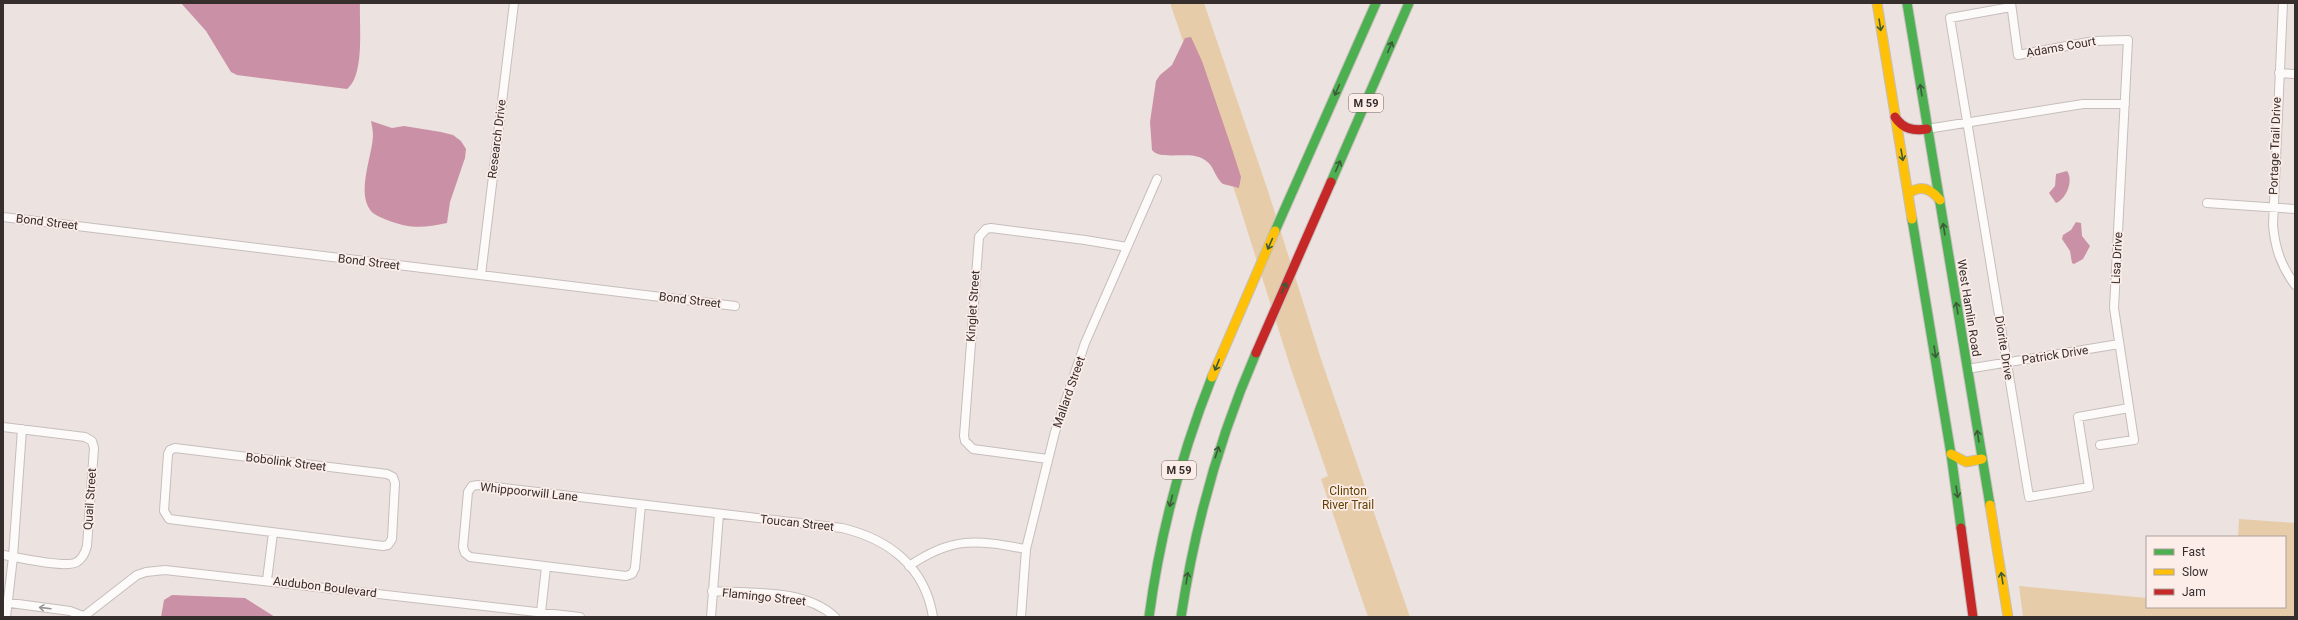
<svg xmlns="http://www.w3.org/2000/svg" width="2298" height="620" viewBox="0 0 2298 620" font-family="Roboto,sans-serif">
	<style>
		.green { fill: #e7cca9 }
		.water { fill: #ca90a6 }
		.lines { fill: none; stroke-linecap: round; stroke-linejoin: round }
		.street-casing { stroke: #c6bebc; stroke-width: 10 }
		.fast-casing { stroke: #c6bebc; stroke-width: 11 }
		.slow-casing { stroke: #c6bebc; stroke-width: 11 }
		.jam-casing { stroke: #c6bebc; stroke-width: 11 }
		.street { stroke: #fcfbfa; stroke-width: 8 }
		.fast { stroke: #4caf50; stroke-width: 9 }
		.slow { stroke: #ffc107; stroke-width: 9 }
		.jam { stroke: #c62828; stroke-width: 9 }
		.oneway { stroke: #3d5b39 }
		.oneway2 { stroke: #989493 }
		.labels { text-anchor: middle; stroke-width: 3.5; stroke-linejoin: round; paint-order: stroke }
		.shield { fill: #fcede9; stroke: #716765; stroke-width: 1 }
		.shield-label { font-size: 11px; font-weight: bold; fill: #352e2c }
		.street-label { font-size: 12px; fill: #352e2c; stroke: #fcede9 }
		.park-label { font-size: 12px; fill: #604103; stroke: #fcede9 }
	</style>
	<rect width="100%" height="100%" fill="#ece2e0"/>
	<path class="green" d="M1170 3H1204L1268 191 1321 359 1410 617H1368L1321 479 1328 476 1291 369 1238 201Z
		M2239 519 2295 523V617H2023L2019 586 2147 598V607H2285V537H2238Z"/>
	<path class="water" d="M181 3H360C359 25 365 75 347 89L237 75 231 72 206 31Z
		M1191 37 1202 61 1232 149 1241 177 1239 188 1223 184C1212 174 1216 164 1199 157 1186 152 1159 160 1152 150L1150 122 1156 81 1160 75 1172 65 1185 38Z
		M371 121 392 128 404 126 441 132 453 135 461 141 466 149 465 158 450 202 447 223C424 228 410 229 387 220 382 218 374 215 371 211 356 193 372 157 373 136 373 131 372 126 371 121Z
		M2067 171C2074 181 2066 199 2056 203L2049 193 2055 186 2056 174Z
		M2076 222 2081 223 2082 236 2090 246 2083 259 2074 264 2072 263 2070 251 2062 239 2063 235 2071 230Z
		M172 595 245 598 275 617H161L164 600Z"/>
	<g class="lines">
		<g class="street-casing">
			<path id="street" d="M2011 3 2018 55 2094 41 2128 40 2114 308 2134 440 2100 445
				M2283 3 2273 225C2275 248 2281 266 2295 285
				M2011 7 1950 18 2029 497 2089 487 2078 417 2129 408
				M2279 73 2295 74
				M1927 129 2083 104H2125
				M2207 203 2295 209
				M3 217 735 306
				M481 275 514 3
				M1967 369 2119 344
				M3 427 85 437 92 441 94 448 87 546C85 553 83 558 77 562 65 569 18 557 3 555
				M175 448 387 474 393 477 395 483 392 539 388 545 383 546 169 519 164 511 168 454 170 450Z
				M1048 459 973 449 965 441 964 436 979 237 986 229 991 228 1085 240 1127 247
				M641 505 635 568 632 574 626 576 470 557 465 553 463 547 468 492 472 486 478 485 842 528C888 539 925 566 933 617
				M909 566C953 536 976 540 1026 549
				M267 580 273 533
				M712 591C753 594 803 588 835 617
				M3 602 70 611 83 616
				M541 612 546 567
				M6 617 13 557 22 429
				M83 617 137 575 146 572 165 570 580 617
				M711 617 719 514
				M1021 617 1026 549 1055 432 1085 343 1157 179"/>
		</g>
		<g class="fast-casing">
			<path id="fast" d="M1907 3 1990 505
				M1331 182 1409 3
				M1912 219 1951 454 1961 528
				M1275 231 1376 3
				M1149 617C1160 534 1181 455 1212 377
				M1181 617C1195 525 1219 438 1256 353"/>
		</g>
		<g class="slow-casing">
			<path id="slow" d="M1877 3 1912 219
				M1908 194C1921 184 1931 189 1940 200
				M1212 377 1275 231
				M1951 454 1966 462 1982 459
				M1990 505 2008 617"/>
		</g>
		<g class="jam-casing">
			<path id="jam" d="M1895 117C1903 129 1913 131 1927 129
				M1256 353 1331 182
				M1961 528 1973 617"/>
		</g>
		<use href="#street" class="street"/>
		<use href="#fast" class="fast"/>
		<use href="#slow" class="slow"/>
		<use href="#jam" class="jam"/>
	</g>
	<defs><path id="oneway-shaft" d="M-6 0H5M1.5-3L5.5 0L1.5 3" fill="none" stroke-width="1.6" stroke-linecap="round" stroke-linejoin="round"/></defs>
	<g class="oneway">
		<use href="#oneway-shaft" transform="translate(1880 25) rotate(81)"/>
		<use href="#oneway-shaft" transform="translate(1390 47) rotate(-67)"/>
		<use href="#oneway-shaft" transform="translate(1337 90) rotate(114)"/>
		<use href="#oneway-shaft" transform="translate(1921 90) rotate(-99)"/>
		<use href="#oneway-shaft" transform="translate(1902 155) rotate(80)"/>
		<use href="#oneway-shaft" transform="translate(1338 166) rotate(-66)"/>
		<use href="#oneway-shaft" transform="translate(1944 229) rotate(-99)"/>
		<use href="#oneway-shaft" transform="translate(1270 244) rotate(114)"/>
		<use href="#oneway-shaft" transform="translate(1284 288) rotate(-67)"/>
		<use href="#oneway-shaft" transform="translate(1957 308) rotate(-99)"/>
		<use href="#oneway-shaft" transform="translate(1935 352) rotate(81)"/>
		<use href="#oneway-shaft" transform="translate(1217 365) rotate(112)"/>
		<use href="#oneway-shaft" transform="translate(1978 436) rotate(-99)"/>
		<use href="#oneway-shaft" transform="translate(1217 452) rotate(-72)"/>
		<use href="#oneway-shaft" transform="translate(1957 492) rotate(81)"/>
		<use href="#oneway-shaft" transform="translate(1171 501) rotate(104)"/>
		<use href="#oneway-shaft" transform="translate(1187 578) rotate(-81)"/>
		<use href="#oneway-shaft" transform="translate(2002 578) rotate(-99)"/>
	</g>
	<use class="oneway2" href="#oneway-shaft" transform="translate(45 608) rotate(-173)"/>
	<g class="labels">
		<g class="shield">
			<rect x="1349" y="94" width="34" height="18" rx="3"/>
			<rect x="1162" y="461" width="34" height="18" rx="3"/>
		</g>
		<g class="shield-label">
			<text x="1366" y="107">M 59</text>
			<text x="1179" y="474">M 59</text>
		</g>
		<g class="street-label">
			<text transform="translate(2061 47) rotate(-10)" y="4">Adams Court</text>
			<text transform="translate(497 139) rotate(-83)" y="4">Research Drive</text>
			<text transform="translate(2275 146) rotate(-88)" y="4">Portage Trail Drive</text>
			<text transform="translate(47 222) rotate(7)" y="4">Bond Street</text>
			<text transform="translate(2117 258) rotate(-87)" y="4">Lisa Drive</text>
			<text transform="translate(369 262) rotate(7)" y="4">Bond Street</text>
			<text transform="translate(690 300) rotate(7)" y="4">Bond Street</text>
			<text transform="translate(973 306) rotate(-86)" y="4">Kinglet Street</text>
			<text transform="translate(1969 308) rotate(81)" y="4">West Hamlin Road</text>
			<text transform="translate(2004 348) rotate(81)" y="4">Diorite Drive</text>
			<text transform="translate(2055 355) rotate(-9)" y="4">Patrick Drive</text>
			<text transform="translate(1069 392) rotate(-71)" y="4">Mallard Street</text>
			<text transform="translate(286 462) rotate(7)" y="4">Bobolink Street</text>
			<text transform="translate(529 492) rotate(6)" y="4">Whippoorwill Lane</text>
			<text transform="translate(90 499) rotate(-86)" y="4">Quail Street</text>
			<text transform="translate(797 523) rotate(6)" y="4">Toucan Street</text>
			<text transform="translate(325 587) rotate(7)" y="4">Audubon Boulevard</text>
			<text transform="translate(764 597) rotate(6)" y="4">Flamingo Street</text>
		</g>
		<g class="park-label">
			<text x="1348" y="495">Clinton<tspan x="1348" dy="14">River Trail</tspan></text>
		</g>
	</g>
	<rect width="2298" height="620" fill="none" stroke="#352e2c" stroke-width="8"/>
	<rect x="2146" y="536" width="140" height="72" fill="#fcede9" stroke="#aca19d"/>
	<rect x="2154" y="549" width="20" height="6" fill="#4caf50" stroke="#aca19d"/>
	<text x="2182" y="556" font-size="12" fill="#352e2c">Fast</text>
	<rect x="2154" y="569" width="20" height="6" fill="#ffc107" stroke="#aca19d"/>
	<text x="2182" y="576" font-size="12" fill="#352e2c">Slow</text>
	<rect x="2154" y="589" width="20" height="6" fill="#c62828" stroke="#aca19d"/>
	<text x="2182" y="596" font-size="12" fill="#352e2c">Jam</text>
</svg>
